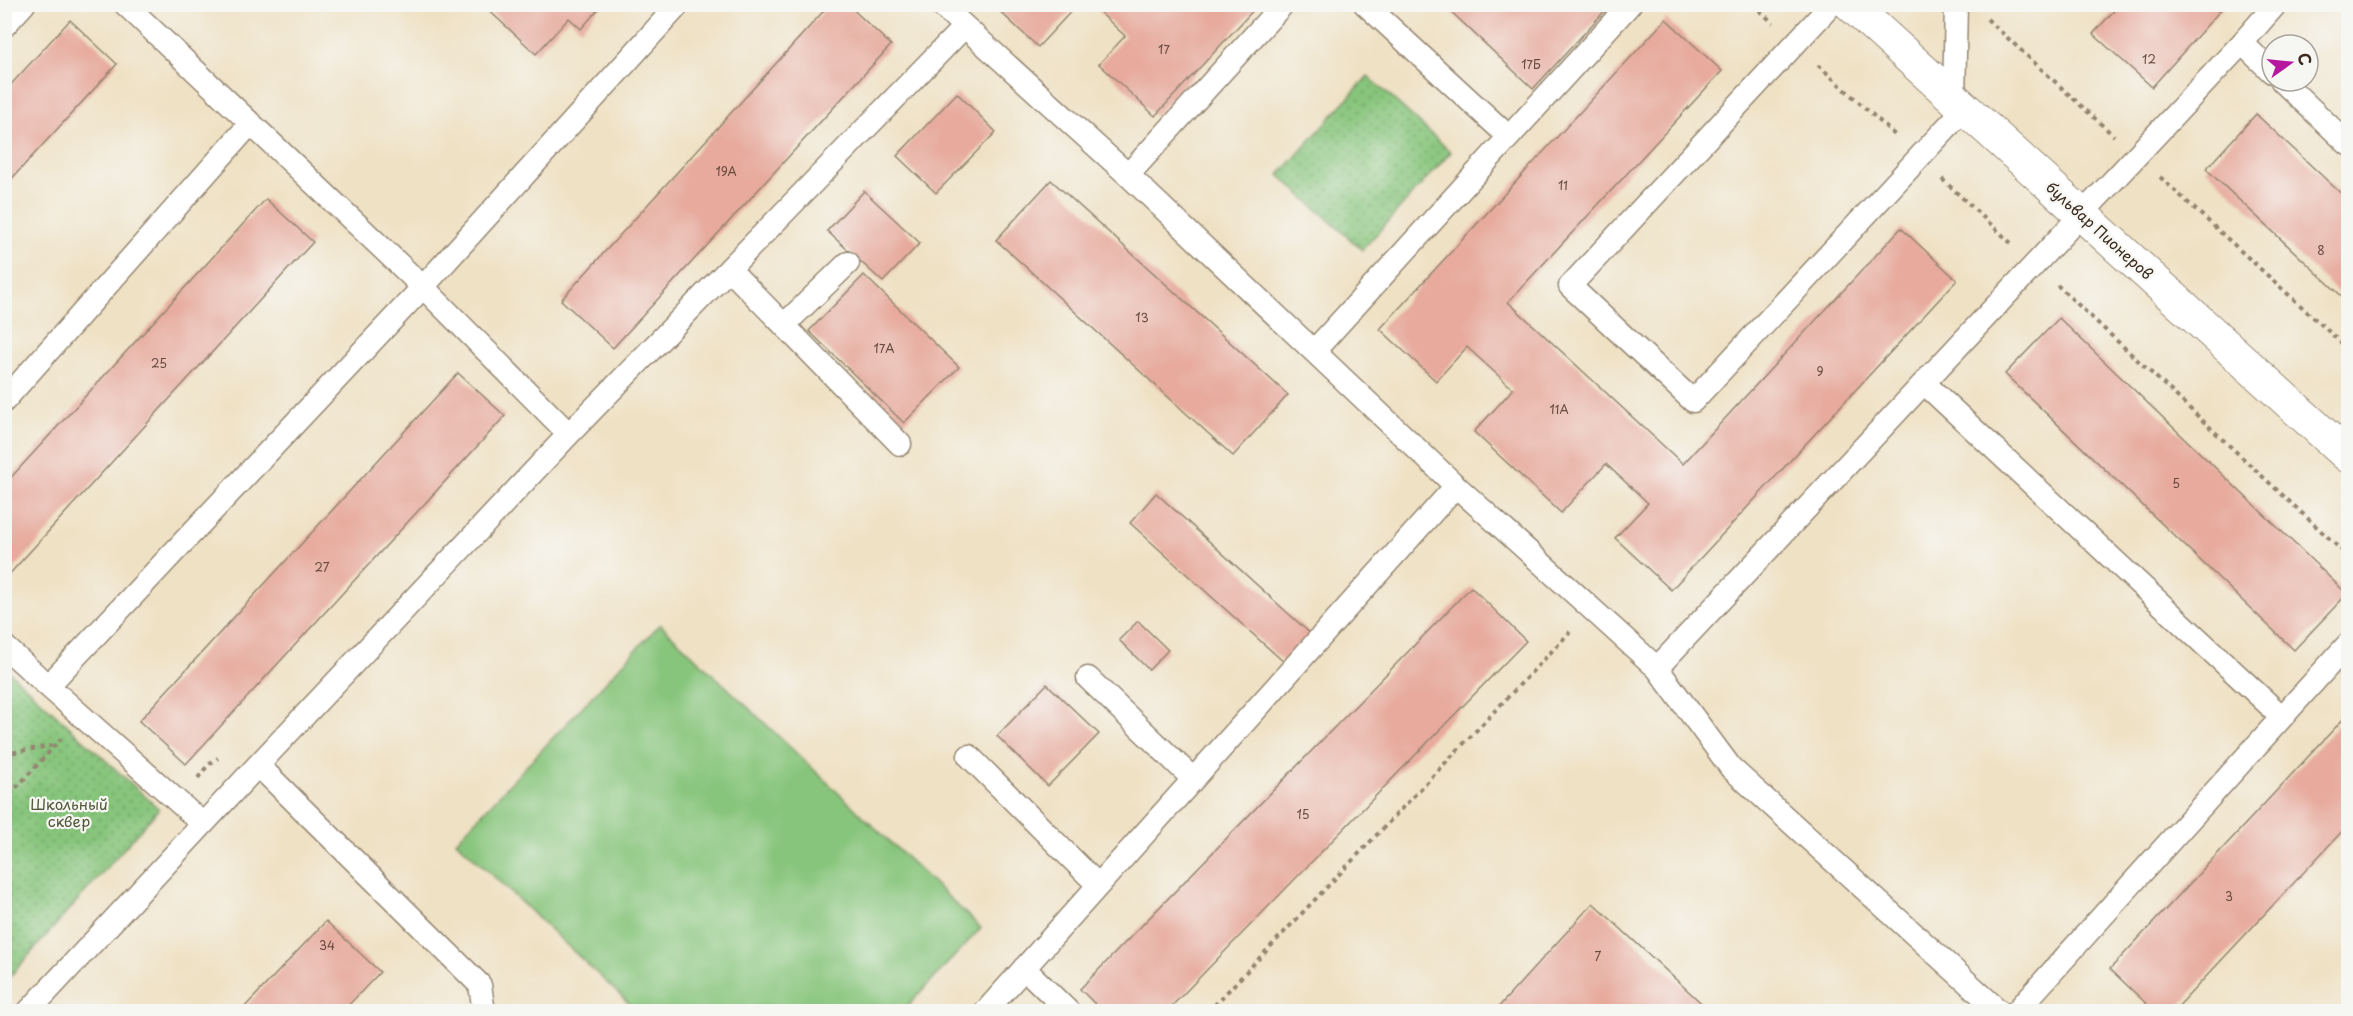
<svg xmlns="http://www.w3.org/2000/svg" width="2353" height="1016" viewBox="0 0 2353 1016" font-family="'Playpen Sans',sans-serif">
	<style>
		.green { fill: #87c57c; stroke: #61784d; stroke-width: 1.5 }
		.park { fill: url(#park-dots); stroke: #61784d; stroke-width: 1.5 }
		.building { fill: #e7aa9d }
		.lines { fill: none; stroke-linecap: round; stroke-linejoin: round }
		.lane-casing { stroke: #958671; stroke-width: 25 }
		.secondary-casing { stroke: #958671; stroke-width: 35 }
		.path { stroke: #958671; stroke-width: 4; stroke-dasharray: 4.5 4.5; stroke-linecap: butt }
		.lane { stroke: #fff; stroke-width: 22 }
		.secondary { stroke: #fff; stroke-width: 33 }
		.labels { text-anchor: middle; stroke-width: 4.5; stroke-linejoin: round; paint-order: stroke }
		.number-label { font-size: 12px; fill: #664a3e }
		.street-label { font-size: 15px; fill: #3b2a1e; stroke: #f6f6f2 }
		.park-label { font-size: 15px; fill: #52583a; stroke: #f6f6f2 }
	</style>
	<defs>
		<pattern id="park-dots" width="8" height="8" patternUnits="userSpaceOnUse" patternTransform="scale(1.5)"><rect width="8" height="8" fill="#87c57c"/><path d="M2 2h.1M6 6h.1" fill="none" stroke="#70a065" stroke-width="1.8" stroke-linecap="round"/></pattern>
	</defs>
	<rect width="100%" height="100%" fill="#f6f6f2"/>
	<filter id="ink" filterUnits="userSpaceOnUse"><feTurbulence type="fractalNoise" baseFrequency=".0167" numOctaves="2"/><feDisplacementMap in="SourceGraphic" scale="12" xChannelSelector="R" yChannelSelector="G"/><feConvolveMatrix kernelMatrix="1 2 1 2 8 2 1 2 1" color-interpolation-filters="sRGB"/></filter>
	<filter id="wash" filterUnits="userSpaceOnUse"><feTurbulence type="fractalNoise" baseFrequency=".008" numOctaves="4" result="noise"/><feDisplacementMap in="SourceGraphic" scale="24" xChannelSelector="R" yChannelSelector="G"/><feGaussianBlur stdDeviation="1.35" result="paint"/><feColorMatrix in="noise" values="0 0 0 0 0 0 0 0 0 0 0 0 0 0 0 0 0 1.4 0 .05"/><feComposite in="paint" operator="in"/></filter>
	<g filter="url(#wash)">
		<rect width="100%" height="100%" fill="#efe1c4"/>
		<path class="green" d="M660 624 981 928 903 1011H637L456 841Z"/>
		<path class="park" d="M1368 76 1451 152 1362 250 1279 175Z
			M5 668 159 809 5 982Z"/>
		<g id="blocks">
			<path class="building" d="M482 4H603L581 29 569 18 536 54Z
				M830 4H847L891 45 613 348 561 300Z
				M1091 4H1259L1155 116 1099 64 1125 36Z
				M1443 4H1611L1533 89Z
				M2120 4H2226L2152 87 2093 34Z
				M993 5H1077L1038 47Z
				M1666 19 1722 71 1508 302 1683 464 1901 228 1957 280 1671 590 1615 538 1648 503 1606 464 1561 513 1474 432 1513 389 1467 347 1436 381 1380 329Z
				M70 20 117 64 4 187V92Z
				M957 93 996 132 936 193 897 156Z
				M2256 114 2348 200V302L2206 169Z
				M1051 180 1288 395 1233 456 996 240Z
				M864 191 920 243 883 282 827 231Z
				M266 199 313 242 4 580V485Z
				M864 275 959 367 904 423 809 331Z
				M2059 318 2347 594 2294 650 2005 374Z
				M458 373 505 416 186 764 139 721Z
				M1156 493 1312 635 1286 664 1130 523Z
				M1471 587 1526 641 1166 1012H1103L1080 989Z
				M1138 621 1168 650 1149 670 1119 640Z
				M1047 684 1099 734 1048 786 997 736Z
				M2348 714V825L2173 1012H2155L2110 969Z
				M1593 903 1711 1012H1494Z
				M326 921 380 972 342 1012H240Z"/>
		</g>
	</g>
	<g filter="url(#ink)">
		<use href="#blocks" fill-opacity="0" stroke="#958671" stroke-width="1.5"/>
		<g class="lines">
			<g class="lane-casing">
				<path id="lane" d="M125 4 423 287 569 434
					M940 4 1128 175 1456 486 1657 668 1731 768 2000 1012
					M1365 4 1509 137
					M1832 4 1570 286 1693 401 1964 109
					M4 26 24 4
					M2242 43 2272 72
					M2282 81 2348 144
					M1954 100 1956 4
					M1128 175 1283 4
					M729 269 900 444
					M784 325 848 263
					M1314 351 1630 4
					M1924 383 2282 717
					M4 401 251 123
					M4 646 48 686 423 287 679 4
					M1657 668 2242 43 2276 4
					M1088 678 1193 779
					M48 686 203 824
					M969 756 1098 885
					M258 765 569 434 964 27
					M1024 968 1069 1012
					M28 1012 258 765 480 985 484 1012
					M985 1012 1456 486
					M2016 1012 2348 644"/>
			</g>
			<g class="secondary-casing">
				<path id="secondary" d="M1850 4 2348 456"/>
			</g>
			<path class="path" d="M1753 4 1773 23
				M1987 19 2114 136
				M1818 65 1897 137
				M2160 177 2348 349
				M1942 179 2011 243
				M2057 285 2348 556
				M4 754 55 745
				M198 778 208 765 218 758
				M4 801 61 739
				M1208 1012 1570 632"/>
			<use href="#lane" class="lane"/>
			<use href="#secondary" class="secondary"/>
		</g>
	</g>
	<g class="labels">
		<g class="number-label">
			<text x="1164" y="54">17</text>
			<text x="2149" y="64">12</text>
			<text x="1531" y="69">17Б</text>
			<text x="726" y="176">19А</text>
			<text x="1563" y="190">11</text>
			<text x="2321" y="255">8</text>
			<text x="1142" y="322">13</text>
			<text x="884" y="353">17А</text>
			<text x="159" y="368">25</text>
			<text x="1820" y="376">9</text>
			<text x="1559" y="414">11А</text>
			<text x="2176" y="488">5</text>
			<text x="322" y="572">27</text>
			<text x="1303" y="819">15</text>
			<text x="2229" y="901">3</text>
			<text x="327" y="950">34</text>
			<text x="1598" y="961">7</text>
		</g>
		<g class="street-label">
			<text transform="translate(2099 231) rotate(42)" y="5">бульвар Пионеров</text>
		</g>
		<g class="park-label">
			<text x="69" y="810">Школьный<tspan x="69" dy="17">сквер</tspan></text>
		</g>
	</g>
	<rect width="2353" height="1016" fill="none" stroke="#f6f6f2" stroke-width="24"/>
	<g transform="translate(2290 63) rotate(75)"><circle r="28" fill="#f6f6f2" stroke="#aba49d" stroke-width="1.5"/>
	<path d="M0-4.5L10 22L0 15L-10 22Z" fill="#b5179e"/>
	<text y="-9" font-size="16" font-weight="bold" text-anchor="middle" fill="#3b2a1e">С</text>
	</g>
</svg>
